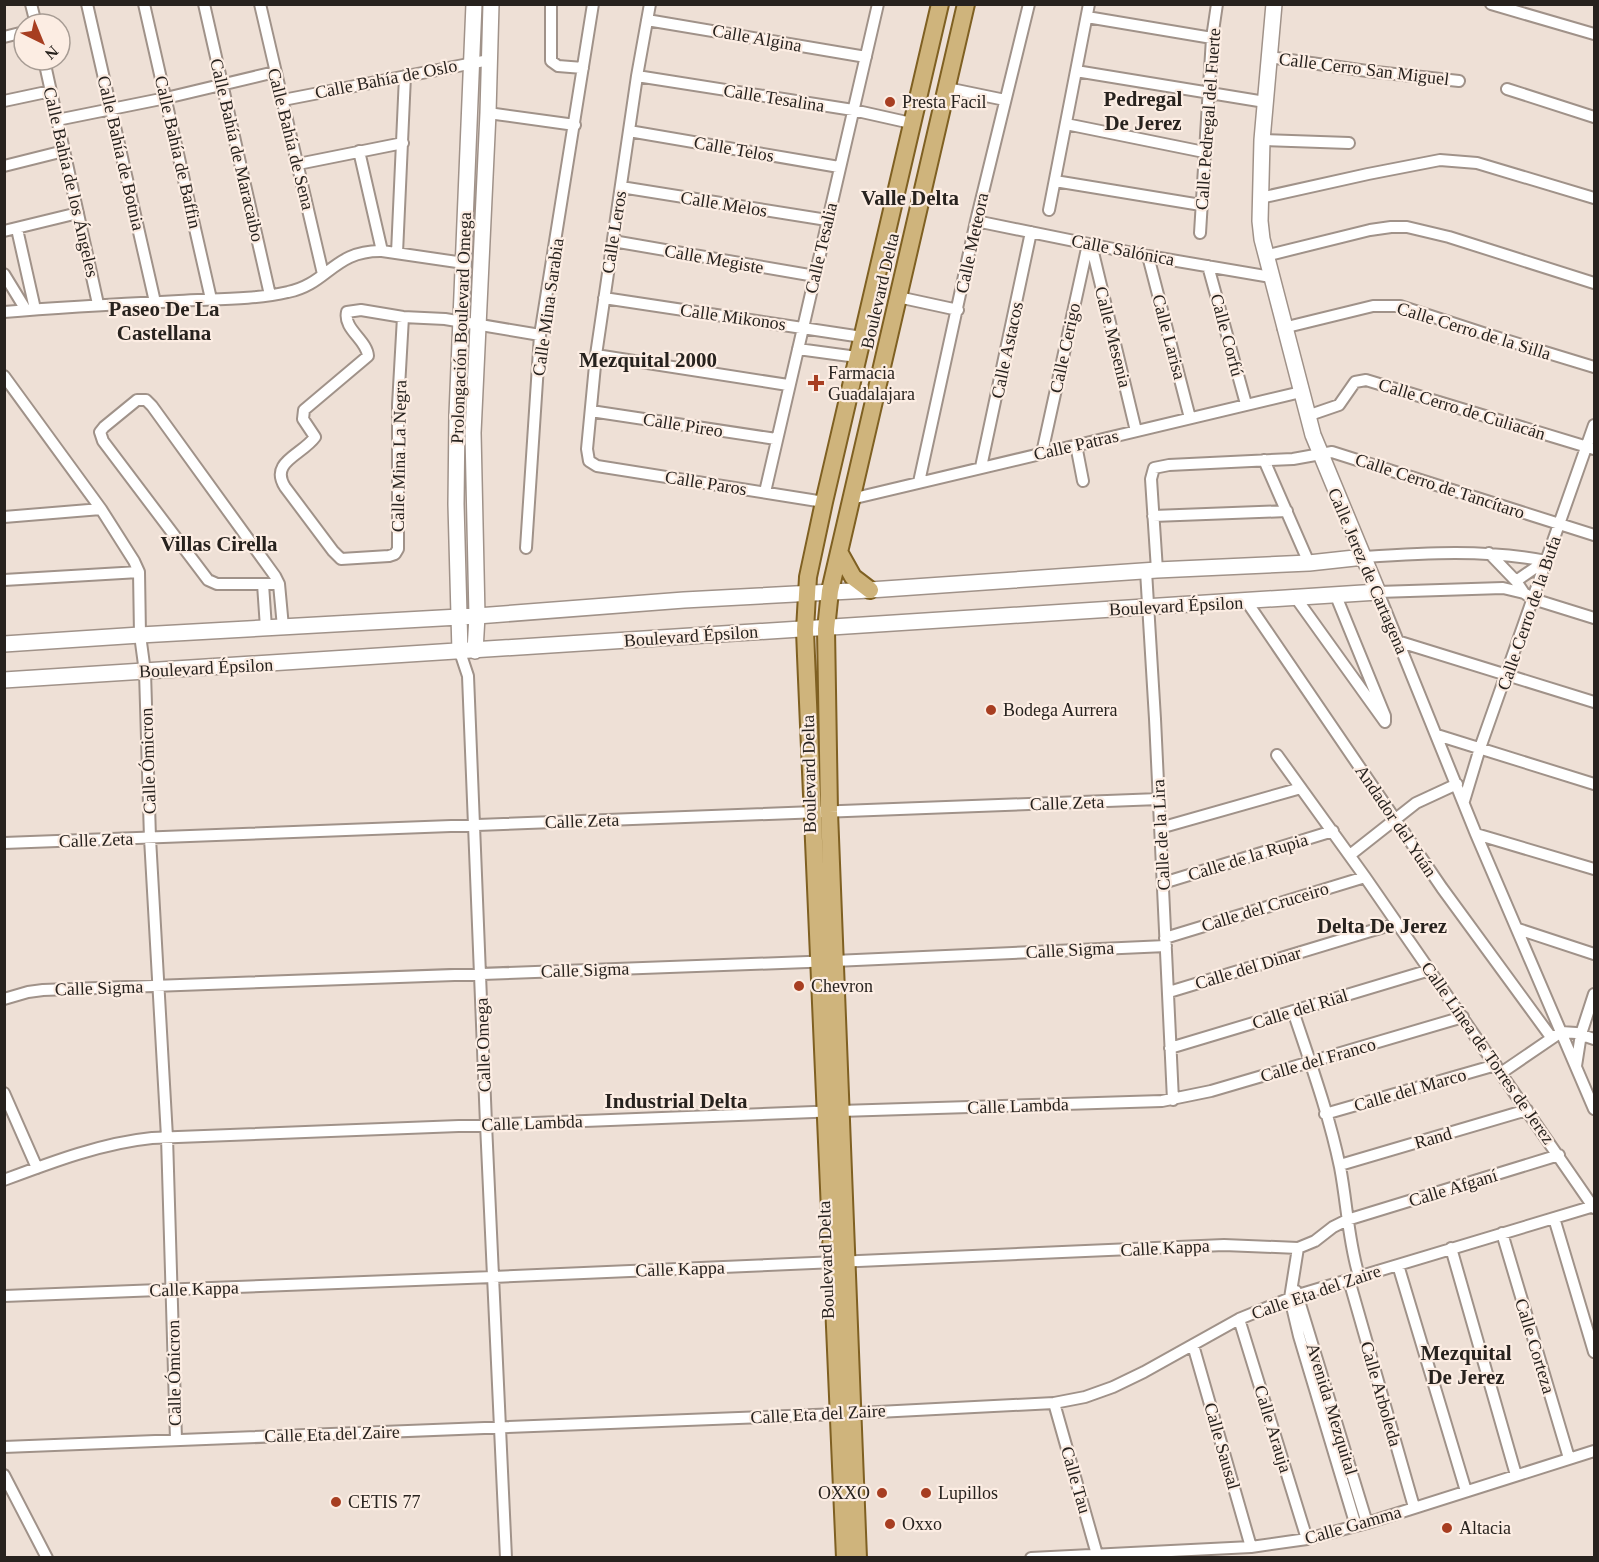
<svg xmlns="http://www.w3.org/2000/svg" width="1599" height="1562" viewBox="0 0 1599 1562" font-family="'Times New Roman',serif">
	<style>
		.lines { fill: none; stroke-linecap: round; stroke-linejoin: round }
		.street-casing { stroke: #a09289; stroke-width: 14 }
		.secondary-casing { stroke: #a09289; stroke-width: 18 }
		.primary-casing { stroke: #7f6022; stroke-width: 20 }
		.street { stroke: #fff; stroke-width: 10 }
		.secondary { stroke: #fff; stroke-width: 15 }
		.primary { stroke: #cfb47c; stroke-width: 16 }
		.poi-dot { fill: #a73e21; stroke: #fcede3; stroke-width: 2 }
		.labels { text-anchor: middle; stroke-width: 4.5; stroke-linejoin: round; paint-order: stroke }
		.street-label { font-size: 18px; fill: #27221e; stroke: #fcede3 }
		.poi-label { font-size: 18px; fill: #27221e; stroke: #fcede3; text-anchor: start }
		.quarter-label { font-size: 21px; font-weight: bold; fill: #27221e; stroke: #fcede3 }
	</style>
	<rect width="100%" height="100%" fill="#eee0d6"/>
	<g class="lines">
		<g class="street-casing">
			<path id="street" d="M31 4 36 24
				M87 4 155 302
				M144 4 211 299
				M204 4 270 295
				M260 4 323 274
				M551 4V61L558 66 583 68
				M650 4 637 76 596 355 587 449 589 461 597 466 824 502
				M1491 4 1594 34
				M1087 17 1212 38
				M647 20 866 57
				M4 37 24 32
				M1269 57 1367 71 1459 81
				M44 60 98 304
				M1076 71 1265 102
				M637 76 853 110 911 123
				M947 88 1005 100
				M1507 89 1594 117
				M283 100 489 60
				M4 101 51 91
				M488 113 575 125
				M57 120 166 98 275 72
				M1066 124 1204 152
				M629 131 839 167
				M1262 140 1349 143
				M359 151 382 251
				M298 164 403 143
				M4 166 64 151
				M1055 181 1201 205
				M621 187 827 220
				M1260 198 1368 174 1440 160 1477 163 1594 198
				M1049 210 1089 4
				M976 221 1148 256 1271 277
				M17 229 35 309
				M4 231 78 213
				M1200 233 1212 38 1217 4
				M613 241 815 276
				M1091 244 1136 431
				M397 253 405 76
				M1148 256 1190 418
				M1265 256 1370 230 1391 227H1407L1449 237 1594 283
				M1208 266 1246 404
				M4 274 26 310
				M898 297 958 310
				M604 298 862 337
				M4 312C63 307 120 304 179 301 215 299 253 300 288 292 328 284 334 250 382 251L464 263
				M403 317 398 405V549L395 554 389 556 341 559 333 551 285 487C269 462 302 455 315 437L303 419 304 410 368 356C367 340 343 329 347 312L361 310 403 317 445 319 540 335
				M1283 328 1373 306H1400L1489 335 1594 367
				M798 349 857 357
				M596 355 788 385
				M4 376 101 509 134 561 139 572 140 635 145 672 150 838 167 1137 176 1440
				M591 411 776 439
				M1307 416 1339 405 1355 382 1366 380 1594 449
				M1076 445 1083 481
				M1042 453 1088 244
				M1264 460 1309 563
				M981 467 1031 232
				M919 482 976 221 1029 4
				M765 492 878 4
				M851 499 1301 392
				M1153 516 1287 511
				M4 517 101 509
				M526 548 540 335 593 4
				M1489 553 1516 581 1524 593
				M1364 557C1425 553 1485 549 1546 561
				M1157 570 1151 479 1154 468 1169 465 1293 459 1332 452 1594 535
				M1146 571 1155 719 1173 1100
				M4 580 139 572
				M1516 581 1545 561
				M263 584 266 628
				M279 584H217L208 580 103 441 100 432 104 427 137 400H146L152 406 275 576 279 584 283 627
				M1296 598 1385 722V716L1336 596
				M1247 602 1442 888 1551 1037
				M1594 618 1533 599 1524 593 1503 588 1378 592 1476 834 1594 1109
				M1397 641 1594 702
				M460 652 468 676 486 1124 506 1558
				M1437 735 1594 784
				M1277 755 1365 877 1594 1208
				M1464 801 1480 748 1594 425
				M1160 828 1301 788
				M1476 834 1594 869
				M4 843 1159 799
				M1350 855 1416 803 1457 784
				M1163 883 1333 831
				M1518 929 1594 954
				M1165 938 1365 877
				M1169 992 1397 923
				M4 999 28 992 43 990 834 961 1166 946
				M1293 1011C1310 1062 1329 1114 1340 1167 1347 1203 1348 1240 1359 1276
				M1170 1048 1430 970
				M1576 1066 1581 1034 1594 994
				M1501 1073 1561 1032 1576 1033 1594 1039
				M4 1093 37 1168
				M1325 1114 1496 1065
				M1340 1165 1527 1110
				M4 1180C52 1162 102 1143 152 1138L840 1111 1162 1101 1211 1091 1463 1017
				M1554 1218 1594 1352
				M1502 1233 1569 1458
				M1298 1248 1290 1298 1299 1336 1356 1526
				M1451 1248 1516 1475
				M1398 1265 1466 1491
				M1349 1280 1414 1507
				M1296 1291 1367 1523
				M4 1296 493 1277 1224 1245 1298 1248 1315 1241 1333 1227 1347 1220 1559 1155
				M1239 1319 1307 1539
				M1193 1345 1251 1547
				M1054 1403 1098 1558
				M4 1447 839 1414 1054 1403 1085 1397 1113 1387 1144 1372 1239 1319 1298 1295 1594 1206
				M4 1475 47 1558
				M1031 1558 1251 1547 1307 1539 1367 1523 1594 1451"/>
		</g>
		<g class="secondary-casing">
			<path id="secondary" d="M4 644 140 635 477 616 684 600 870 590 1157 570 1309 563 1364 557
				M475 651 477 616 473 433 488 113 491 4
				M460 652 456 504 457 415 474 4
				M4 680 1378 592 1313 435 1262 239 1260 221 1262 140 1274 4"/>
		</g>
		<g class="primary-casing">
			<path id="primary" d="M839 552 853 577 870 590
				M845 1558 806 656 805 630 808 577 824 502 940 4
				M858 1558 829 812 826 629 830 591 966 4"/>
		</g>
		<use href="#street" class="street"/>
		<use href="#secondary" class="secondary"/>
		<use href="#primary" class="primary"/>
	</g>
	<g class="poi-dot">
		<circle cx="890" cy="102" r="6"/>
		<path d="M813 374h6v6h6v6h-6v6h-6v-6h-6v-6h6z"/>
		<circle cx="991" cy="710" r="6"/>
		<circle cx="799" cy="986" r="6"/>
		<circle cx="882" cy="1493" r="6"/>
		<circle cx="926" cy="1493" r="6"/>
		<circle cx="336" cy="1502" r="6"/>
		<circle cx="890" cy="1524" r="6"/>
		<circle cx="1447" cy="1528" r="6"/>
	</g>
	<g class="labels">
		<g class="street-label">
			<text transform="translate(757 38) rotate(10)" y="6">Calle Algina</text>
			<text transform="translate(1364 69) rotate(7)" y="6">Calle Cerro San Miguel</text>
			<text transform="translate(386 79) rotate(-11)" y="6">Calle Bahía de Oslo</text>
			<text transform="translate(774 98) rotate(9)" y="6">Calle Tesalina</text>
			<text transform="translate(1208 119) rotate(-86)" y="6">Calle Pedregal del Fuerte</text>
			<text transform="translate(291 139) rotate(76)" y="6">Calle Bahía de Sena</text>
			<text transform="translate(734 149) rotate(10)" y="6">Calle Telos</text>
			<text transform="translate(237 150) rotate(77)" y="6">Calle Bahía de Maracaibo</text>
			<text transform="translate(178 152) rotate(77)" y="6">Calle Bahía de Baffin</text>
			<text transform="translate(121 153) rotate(77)" y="6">Calle Bahía de Botnia</text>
			<text transform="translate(71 182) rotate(77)" y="6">Calle Bahía de los Ángeles</text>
			<text transform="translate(724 204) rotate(9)" y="6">Calle Melos</text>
			<text transform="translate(614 232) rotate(-81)" y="6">Calle Leros</text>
			<text transform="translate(972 243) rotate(-78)" y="6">Calle Meteora</text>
			<text transform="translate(821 248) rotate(-77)" y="6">Calle Tesalia</text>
			<text transform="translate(1123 250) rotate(11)" y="6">Calle Salónica</text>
			<text transform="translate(714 259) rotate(10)" y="6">Calle Megiste</text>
			<text transform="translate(880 291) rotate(-77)" y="6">Boulevard Delta</text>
			<text transform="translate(548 307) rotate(-82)" y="6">Calle Mina Sarabia</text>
			<text transform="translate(733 317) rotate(8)" y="6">Calle Mikonos</text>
			<text transform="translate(461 328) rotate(-88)" y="6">Prolongación Boulevard Omega</text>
			<text transform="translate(1474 331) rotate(17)" y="6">Calle Cerro de la Silla</text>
			<text transform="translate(1227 335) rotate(75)" y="6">Calle Corfú</text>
			<text transform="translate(1113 337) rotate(76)" y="6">Calle Mesenia</text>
			<text transform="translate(1169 337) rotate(75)" y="6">Calle Larisa</text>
			<text transform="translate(1065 348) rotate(-78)" y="6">Calle Cerigo</text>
			<text transform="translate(1007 350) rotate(-78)" y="6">Calle Astacos</text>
			<text transform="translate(1462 409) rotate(17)" y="6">Calle Cerro de Culiacán</text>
			<text transform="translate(683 425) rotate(9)" y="6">Calle Pireo</text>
			<text transform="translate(1076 445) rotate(-13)" y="6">Calle Patras</text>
			<text transform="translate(399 456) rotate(-89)" y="6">Calle Mina La Negra</text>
			<text transform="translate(706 483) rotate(9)" y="6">Calle Paros</text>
			<text transform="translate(1440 486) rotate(18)" y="6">Calle Cerro de Tancítaro</text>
			<text transform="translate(1368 571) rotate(67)" y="6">Calle Jerez de Cartagena</text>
			<text transform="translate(1176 606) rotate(-3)" y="6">Boulevard Épsilon</text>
			<text transform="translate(1529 613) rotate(-71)" y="6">Calle Cerro de la Bufa</text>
			<text transform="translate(691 636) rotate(-4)" y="6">Boulevard Épsilon</text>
			<text transform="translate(206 668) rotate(-3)" y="6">Boulevard Épsilon</text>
			<text transform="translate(148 761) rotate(-92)" y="6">Calle Ómicron</text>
			<text transform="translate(809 774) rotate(-91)" y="6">Boulevard Delta</text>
			<text transform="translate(1067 803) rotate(-2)" y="6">Calle Zeta</text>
			<text transform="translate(582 821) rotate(-2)" y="6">Calle Zeta</text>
			<text transform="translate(1396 821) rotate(56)" y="6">Andador del Yuán</text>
			<text transform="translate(1161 835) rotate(-93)" y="6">Calle de la Lira</text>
			<text transform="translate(96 840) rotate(-2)" y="6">Calle Zeta</text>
			<text transform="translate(1248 857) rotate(-17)" y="6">Calle de la Rupia</text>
			<text transform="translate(1265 907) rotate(-17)" y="6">Calle del Cruceiro</text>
			<text transform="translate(1070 950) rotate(-3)" y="6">Calle Sigma</text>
			<text transform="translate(1248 968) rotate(-17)" y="6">Calle del Dinar</text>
			<text transform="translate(585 970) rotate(-2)" y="6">Calle Sigma</text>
			<text transform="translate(99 988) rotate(-2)" y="6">Calle Sigma</text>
			<text transform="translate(1300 1009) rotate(-17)" y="6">Calle del Rial</text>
			<text transform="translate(483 1045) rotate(-92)" y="6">Calle Omega</text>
			<text transform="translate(1488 1053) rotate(55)" y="6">Calle Línea de Torres de Jerez</text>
			<text transform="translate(1318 1060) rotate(-16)" y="6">Calle del Franco</text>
			<text transform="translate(1410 1090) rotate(-16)" y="6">Calle del Marco</text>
			<text transform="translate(1018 1106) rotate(-2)" y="6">Calle Lambda</text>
			<text transform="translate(532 1123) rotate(-2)" y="6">Calle Lambda</text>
			<text transform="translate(1433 1138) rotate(-16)" y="6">Rand</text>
			<text transform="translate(1453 1188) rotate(-17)" y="6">Calle Afganí</text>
			<text transform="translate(1165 1248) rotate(-3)" y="6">Calle Kappa</text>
			<text transform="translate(826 1260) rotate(-92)" y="6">Boulevard Delta</text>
			<text transform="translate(680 1269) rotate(-2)" y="6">Calle Kappa</text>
			<text transform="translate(194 1289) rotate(-2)" y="6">Calle Kappa</text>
			<text transform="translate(1316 1292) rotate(-19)" y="6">Calle Eta del Zaire</text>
			<text transform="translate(1535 1346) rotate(73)" y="6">Calle Corteza</text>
			<text transform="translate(174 1373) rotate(-91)" y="6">Calle Ómicron</text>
			<text transform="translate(1381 1394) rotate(74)" y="6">Calle Arboleda</text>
			<text transform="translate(1332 1409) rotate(73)" y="6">Avenida Mezquital</text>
			<text transform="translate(818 1414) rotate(-3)" y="6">Calle Eta del Zaire</text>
			<text transform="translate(1273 1429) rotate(73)" y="6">Calle Arauja</text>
			<text transform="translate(332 1434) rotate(-2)" y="6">Calle Eta del Zaire</text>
			<text transform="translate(1222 1446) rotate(74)" y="6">Calle Sausal</text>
			<text transform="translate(1076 1480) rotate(74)" y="6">Calle Tau</text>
			<text transform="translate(1353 1525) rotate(-16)" y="6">Calle Gamma</text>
		</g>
		<g class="poi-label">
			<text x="902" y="108">Presta Facil</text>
			<text x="828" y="379">Farmacia<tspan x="828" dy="21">Guadalajara</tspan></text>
			<text x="1003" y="716">Bodega Aurrera</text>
			<text x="811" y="992">Chevron</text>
			<text x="870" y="1499" text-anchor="end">OXXO</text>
			<text x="938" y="1499">Lupillos</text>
			<text x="348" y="1508">CETIS 77</text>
			<text x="902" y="1530">Oxxo</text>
			<text x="1459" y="1534">Altacia</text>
		</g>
		<g class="quarter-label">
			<text x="1143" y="106">Pedregal<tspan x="1143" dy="24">De Jerez</tspan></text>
			<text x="910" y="205">Valle Delta</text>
			<text x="164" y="316">Paseo De La<tspan x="164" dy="24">Castellana</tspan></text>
			<text x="648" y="367">Mezquital 2000</text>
			<text x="219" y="551">Villas Cirella</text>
			<text x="1382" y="933">Delta De Jerez</text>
			<text x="676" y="1108">Industrial Delta</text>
			<text x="1466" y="1360">Mezquital<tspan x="1466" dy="24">De Jerez</tspan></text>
		</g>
	</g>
	<rect width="1599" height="1562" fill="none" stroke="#27221e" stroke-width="12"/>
	<g transform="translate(42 42) rotate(137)"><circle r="28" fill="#fcede3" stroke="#a79c94" stroke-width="1.5"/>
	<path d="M0-4.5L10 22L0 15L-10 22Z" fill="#a73e21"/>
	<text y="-9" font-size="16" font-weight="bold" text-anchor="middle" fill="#27221e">N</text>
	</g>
</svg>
